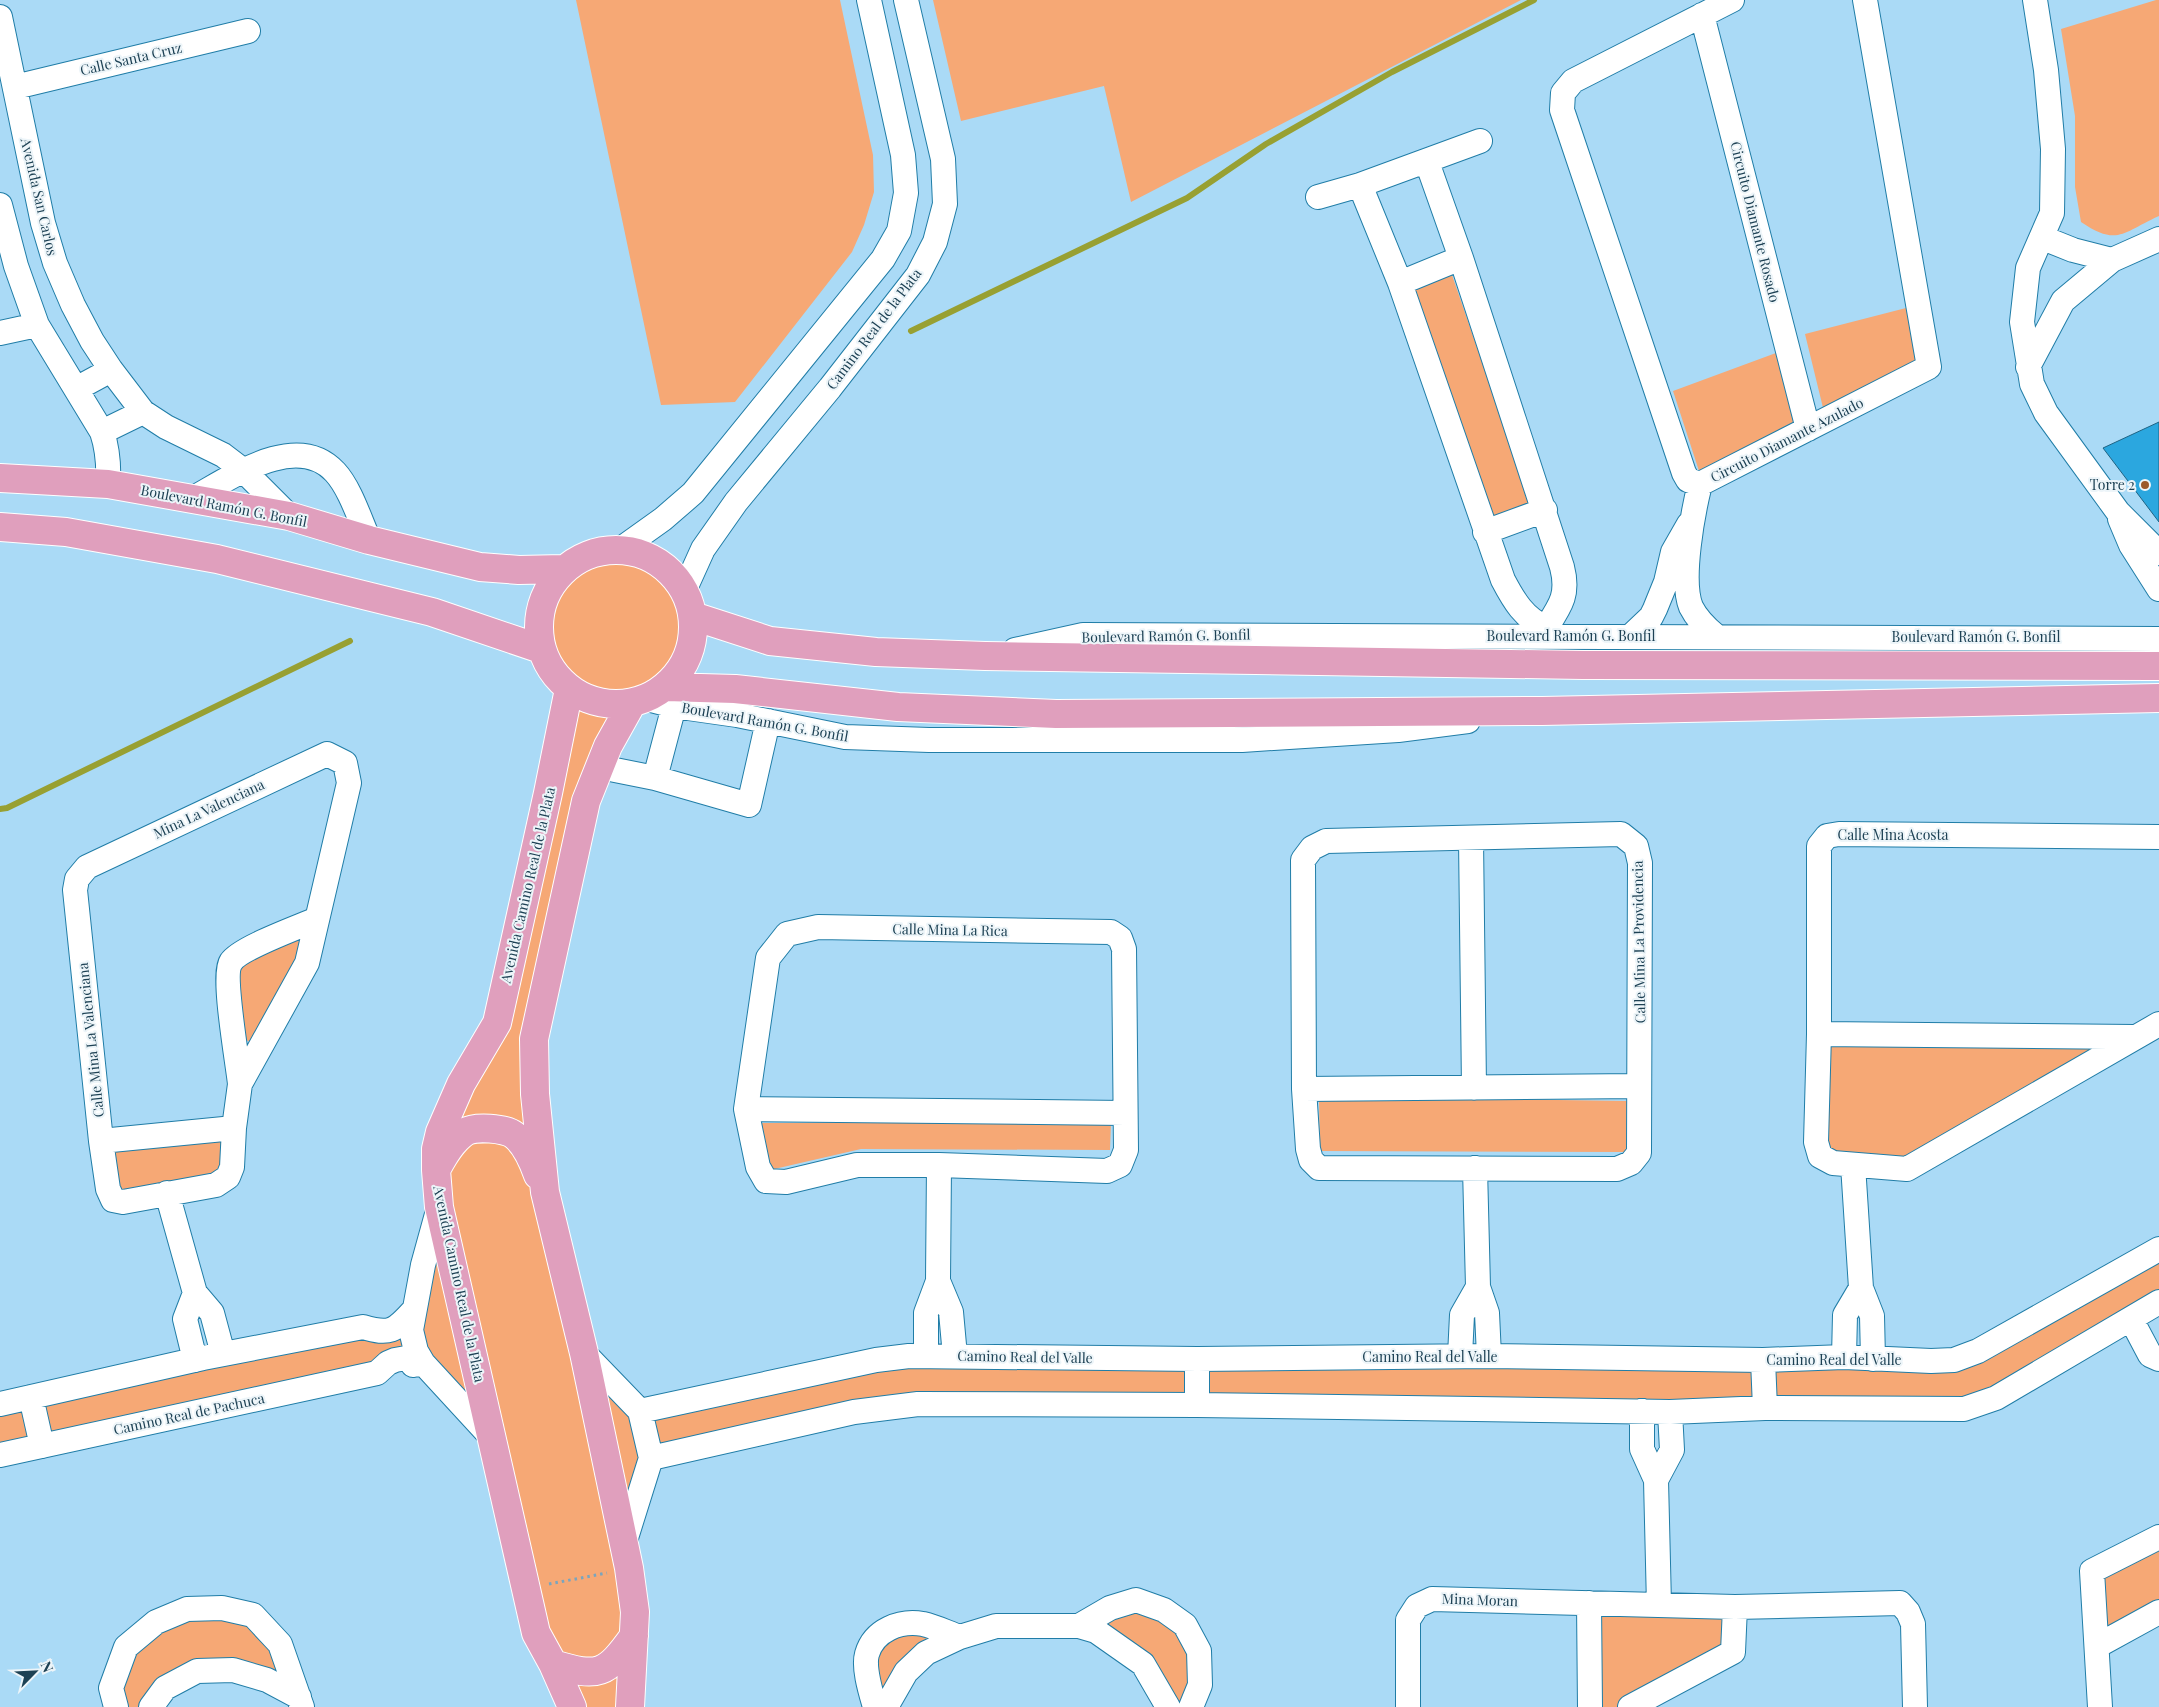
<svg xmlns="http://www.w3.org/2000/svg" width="2159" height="1707" viewBox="0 0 2159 1707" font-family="'Playfair Display',serif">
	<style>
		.green { fill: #f6a875 }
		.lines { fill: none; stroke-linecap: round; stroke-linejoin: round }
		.stream { stroke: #98a032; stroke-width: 6 }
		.building { fill: #2ba7df; stroke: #1f6484 }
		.minor-casing { stroke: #207da7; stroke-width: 26 }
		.major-casing { stroke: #fff; stroke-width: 30 }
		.path { stroke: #79a5be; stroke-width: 3; stroke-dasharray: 2.5 4; stroke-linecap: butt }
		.minor { stroke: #fff; stroke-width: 24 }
		.major { stroke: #e09fbd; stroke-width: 28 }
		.poi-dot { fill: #9c5929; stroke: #edf5f9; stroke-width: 2 }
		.labels { text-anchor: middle; stroke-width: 4; stroke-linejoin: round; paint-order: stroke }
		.street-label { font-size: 14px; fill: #1d4154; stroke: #edf5f9 }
		.poi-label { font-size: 14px; fill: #1d4154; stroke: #edf5f9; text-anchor: end }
	</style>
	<rect width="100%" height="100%" fill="#aadaf6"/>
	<path class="green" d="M576 0H840L873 155 874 192 864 225 852 252 735 402 661 405Z
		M933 0H1521L1131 202 1104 86 961 121Z
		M2156 0H2159V216C2123 232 2118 247 2081 222L2075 187V116L2061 29Z
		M1452 275 1533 510 1494 523 1413 289Z
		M1906 308 1920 366 1825 416 1805 334Z
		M1784 350 1800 419 1699 471 1673 391Z
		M621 549C629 551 639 552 647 555 695 577 705 635 676 676L608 746 534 1039 584 1353 640 1411 876 1360 1931 1361 2159 1250V1302L1964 1409 918 1404 651 1458 625 1541 630 1707H572L492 1438 423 1363 0 1455V1404L385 1322 413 1311 440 1171 497 1023 569 689C557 677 546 665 541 649 529 607 554 566 594 552 602 549 612 549 621 549Z
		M291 935 304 946 250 1042 244 1039 234 963Z
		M1819 1034 2135 1037 1907 1169 1820 1156Z
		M1480 1099 1627 1101 1626 1152 1320 1151 1319 1101Z
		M1111 1122 1110 1150 861 1149 770 1170 761 1123Z
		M230 1133 225 1170 118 1194 109 1144Z
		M2159 1537V1612L2097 1646 2092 1571Z
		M1136 1600 1185 1625 1191 1707H1168L1096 1631Z
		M1589 1603 1735 1607 1733 1652 1630 1707H1590Z
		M253 1615 299 1697 197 1671 151 1707H116L126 1647 156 1622Z
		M888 1629 960 1637 875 1707 876 1636Z"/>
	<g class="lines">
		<path class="stream" d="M911 331 1187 198 1266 144 1392 72 1534 0
			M0 809 7 808 350 641"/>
	</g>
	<path class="building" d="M2159 422V522L2103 448Z"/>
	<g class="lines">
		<g class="minor-casing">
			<path id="minor" d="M1732 0 1573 81 1563 93 1562 110 1684 473 1688 480 1700 484 1929 367 1865 0
				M2035 0 2046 70 2053 149 2052 213 2028 268 2022 322 2032 384 2046 413 2118 512 2159 553
				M1702 15 1808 429
				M0 17 43 223 55 263 73 305 92 341 111 370 143 412 166 427 223 455 244 471 289 516
				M15 87 248 31
				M1427 162 1461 258 1562 567C1569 594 1561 605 1546 628L1548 636
				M1360 185 1400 283 1503 580C1514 601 1524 618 1546 628
				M1318 197 1360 185 1480 141
				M0 205 16 266 37 325 102 432C108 450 109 465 108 484
				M2043 238 2073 250 2112 260
				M1400 283 1461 258
				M0 333 37 325
				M2028 367 2063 301 2112 260 2159 239
				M76 389 111 370
				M102 432 143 412
				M1700 484C1693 512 1680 580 1691 607 1697 619 1705 627 1716 636
				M192 499C229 479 296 430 335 472 350 488 360 520 369 540
				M2120 519 2131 545 2159 589
				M1485 532 1545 510
				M621 549 663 519 693 493 883 259 899 231 906 193 903 155 869 0
				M684 591 703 549 736 502 830 388 918 275 935 242 945 204 943 159 906 0
				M1631 636 1651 617 1655 609 1666 582 1673 552 1689 524
				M1015 650 1083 635 2159 639
				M647 699 674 706 737 715 845 737 929 740H1242L1398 730 1468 721
				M327 754 345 763 349 783 307 963 240 1084 234 1128 232 1167 228 1177 216 1185 123 1202 113 1200 108 1189 101 1141 75 890 77 879 87 867Z
				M600 767 655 778 749 805 768 721
				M655 778 674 706
				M1621 834 1636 846 1640 863 1639 1153 1631 1163 1617 1169 1319 1168 1311 1160 1308 1149 1304 1089 1303 860 1312 848 1326 841Z
				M2159 837 1839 834 1827 836 1819 846V1034L1816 1142 1820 1156 1833 1163 1907 1169 2159 1024
				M1471 839 1474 1088
				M818 927 1111 932 1120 938 1124 949 1126 1150 1120 1165 1107 1171 939 1165H857L786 1182 766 1181 758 1167 746 1109 768 958 787 934Z
				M1819 1034 2134 1037
				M240 1084C238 1064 222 975 231 962 240 948 299 927 317 919
				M1304 1089 1639 1086
				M746 1109 1125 1113
				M101 1141 234 1128
				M1853 1165 1861 1288
				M1475 1168 1478 1287
				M167 1193 195 1293
				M938 1281 939 1165
				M2131 1319 2150 1355 2159 1359
				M584 1353 640 1411 876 1360 909 1356 1197 1359 1489 1356 1763 1360 1844 1357 1931 1361 1954 1360 1978 1351 2159 1249
				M926 1356V1313L938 1281 951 1312 955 1356
				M1460 1356 1462 1315 1478 1287 1487 1313 1489 1356
				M1844 1357 1845 1315 1861 1288 1872 1316 1873 1359
				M195 1360 185 1319 195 1293 212 1313 223 1354
				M1763 1360 1765 1408
				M413 1365 423 1363 416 1351 411 1330 423 1265 439 1207
				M31 1397 42 1446
				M0 1404 203 1358 363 1327C390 1335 395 1331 413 1311
				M1197 1405V1359
				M640 1411 651 1458
				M1642 1411V1449L1656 1480 1672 1450 1670 1412
				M0 1455 377 1373 388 1363 395 1360 406 1358 423 1363 492 1438
				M1656 1480 1659 1605
				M625 1541 651 1458 854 1412 918 1404 1197 1405 1670 1412 1765 1408 1964 1409 1996 1398 2159 1302
				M1589 1603 1590 1707
				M1079 1626 1110 1608 1136 1600 1164 1610 1185 1625 1199 1651 1200 1685 1191 1707
				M2097 1646 2159 1612
				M116 1707 111 1688 126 1647 156 1622 187 1609 222 1608 253 1615 280 1644 302 1707
				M151 1707 165 1688 197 1671 233 1670 267 1680 299 1697
				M875 1707C871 1693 863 1668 867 1654 874 1630 900 1620 923 1624 936 1627 948 1633 960 1637
				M886 1707 906 1672 926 1653 960 1637 996 1626H1079L1096 1631 1143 1664 1168 1707
				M1408 1707V1620L1417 1606 1432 1599 1735 1607 1900 1603 1908 1612 1913 1624 1915 1707
				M1630 1707 1733 1652 1735 1607
				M2100 1707 2092 1571 2159 1537"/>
		</g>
		<g class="major-casing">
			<path id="major" d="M0 478 108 484 289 516 369 540 480 567 519 570 563 569
				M0 527 66 532 217 559 432 612 541 649
				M539 627a77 77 0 1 1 154 0a77 77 0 1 1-154 0Z
				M693 616 770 641 876 652 985 656 1583 665 2159 666
				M666 687 735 689 898 707 1056 714 1542 711 2159 698
				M569 689 548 793 497 1023 461 1084 440 1132 436 1149V1170L439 1207 536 1633 553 1664 572 1707
				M437 1168C444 1155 452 1141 465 1132 475 1126 505 1128 514 1135 526 1144 533 1161 538 1175
				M553 1664C599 1678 606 1675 634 1636
				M630 1707 635 1612 629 1568 584 1353 545 1192 535 1094 534 1039 586 801 608 746 632 703"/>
		</g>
		<path class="path" d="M549 1584 607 1573"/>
		<use href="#minor" class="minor"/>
		<use href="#major" class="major"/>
	</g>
	<circle class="poi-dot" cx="2145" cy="485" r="5"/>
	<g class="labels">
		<g class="street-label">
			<text transform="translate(131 59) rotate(-13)" y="5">Calle Santa Cruz</text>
			<text transform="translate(39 197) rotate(77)" y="5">Avenida San Carlos</text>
			<text transform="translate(1755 222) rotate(76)" y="5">Circuito Diamante Rosado</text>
			<text transform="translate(874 329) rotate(-53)" y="5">Camino Real de la Plata</text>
			<text transform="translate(1787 440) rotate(-27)" y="5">Circuito Diamante Azulado</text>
			<text transform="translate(224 506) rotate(11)" y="5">Boulevard Ramón G. Bonfil</text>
			<text transform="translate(1166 636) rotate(-1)" y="5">Boulevard Ramón G. Bonfil</text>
			<text x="1571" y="641">Boulevard Ramón G. Bonfil</text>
			<text x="1976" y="642">Boulevard Ramón G. Bonfil</text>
			<text transform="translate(765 722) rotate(10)" y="5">Boulevard Ramón G. Bonfil</text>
			<text transform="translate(209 809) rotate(-25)" y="5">Mina La Valenciana</text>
			<text x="1893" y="840">Calle Mina Acosta</text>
			<text transform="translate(528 885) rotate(-77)" y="5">Avenida Camino Real de la Plata</text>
			<text transform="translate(950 930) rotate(1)" y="5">Calle Mina La Rica</text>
			<text transform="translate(1639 942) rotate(-91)" y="5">Calle Mina La Providencia</text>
			<text transform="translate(91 1040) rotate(-96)" y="5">Calle Mina La Valenciana</text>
			<text transform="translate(459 1284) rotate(78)" y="5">Avenida Camino Real de la Plata</text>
			<text transform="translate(1025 1357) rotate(1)" y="5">Camino Real del Valle</text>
			<text x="1430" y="1362">Camino Real del Valle</text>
			<text x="1834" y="1365">Camino Real del Valle</text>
			<text transform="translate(189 1414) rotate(-12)" y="5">Camino Real de Pachuca</text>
			<text transform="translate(1480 1600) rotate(2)" y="5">Mina Moran</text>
		</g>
		<g class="poi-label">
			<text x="2135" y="490">Torre 2</text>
		</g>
	</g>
	<g transform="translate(35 1672) rotate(66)" stroke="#edf5f9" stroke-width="4" paint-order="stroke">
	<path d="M0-4L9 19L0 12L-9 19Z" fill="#1d4154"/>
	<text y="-8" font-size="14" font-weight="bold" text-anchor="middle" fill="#1d4154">N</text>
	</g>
</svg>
